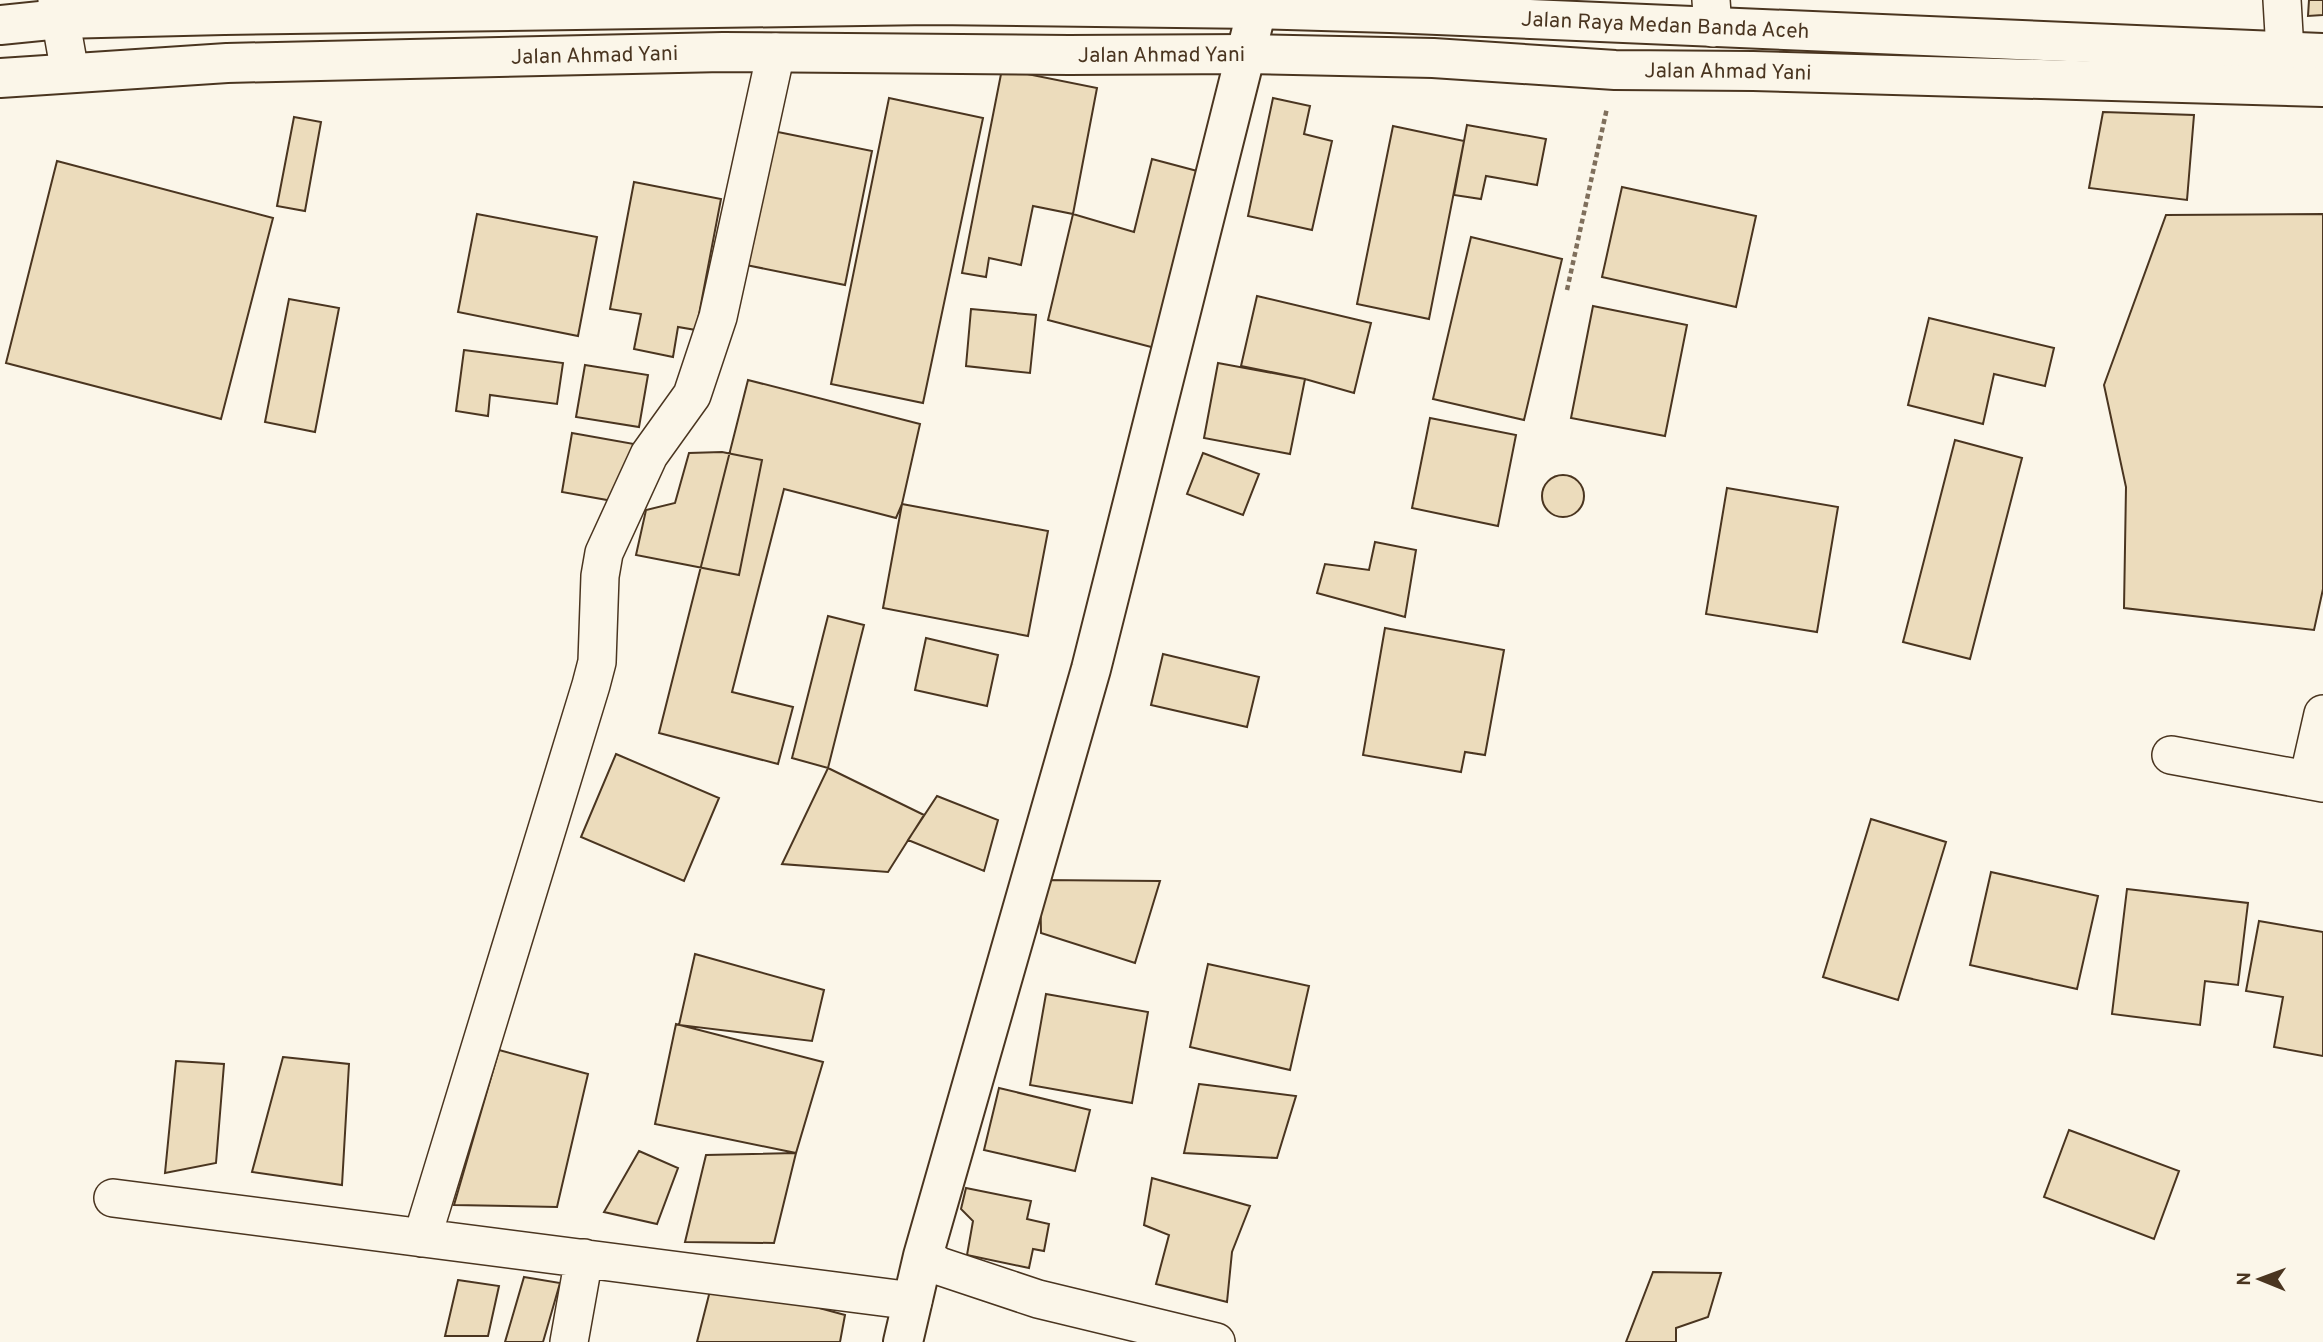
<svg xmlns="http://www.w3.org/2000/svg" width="2323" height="1342" viewBox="0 0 2323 1342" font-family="Overpass,sans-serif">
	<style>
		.building { fill: #ecdcbc; stroke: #4a3520; stroke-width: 2 }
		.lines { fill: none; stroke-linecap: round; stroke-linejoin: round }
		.street-casing { stroke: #4a3520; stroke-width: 40 }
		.secondary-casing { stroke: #4a3520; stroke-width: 42 }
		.primary-casing { stroke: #4a3520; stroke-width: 42 }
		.path { stroke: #7f6f5c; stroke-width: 4.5; stroke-dasharray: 5 3.5; stroke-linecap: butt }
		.street { stroke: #fbf6e9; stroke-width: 37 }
		.secondary { stroke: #fbf6e9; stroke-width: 38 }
		.primary { stroke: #fbf6e9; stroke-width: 38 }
		.labels { text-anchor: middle; stroke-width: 5; stroke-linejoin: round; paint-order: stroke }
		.street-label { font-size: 21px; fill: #4a3520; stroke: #fbf6e9 }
	</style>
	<rect width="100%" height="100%" fill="#fbf6e9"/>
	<path class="building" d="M2309 0H2323V15L2308 16Z
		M1002 69 1097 88 1073 214 1033 206 1021 265 989 258 986 277 962 273Z
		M889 98 983 118 923 403 831 384Z
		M1273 98 1310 106 1304 134 1332 141 1312 230 1248 216Z
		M2103 112 2194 115 2187 200 2089 188Z
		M294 117 321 122 305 211 277 206Z
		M1467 125 1546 139 1537 185 1486 176 1481 199 1454 195Z
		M1393 126 1464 141 1429 319 1357 304Z
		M768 130 872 151 845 285 741 264Z
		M1152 159 1201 172 1155 348 1048 320 1073 214 1134 232Z
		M57 161 273 218 221 419 6 363Z
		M634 182 721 199 696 330 678 327 673 357 634 349 641 314 610 309Z
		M1622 187 1756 216 1736 307 1602 277Z
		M477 214 597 237 578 336 458 312Z
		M2323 214V589L2314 630 2124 608 2126 487 2104 385 2166 215Z
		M1471 237 1562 259 1524 420 1433 399Z
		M1257 296 1371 323 1354 393 1305 379 1241 366Z
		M289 299 339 308 315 432 265 422Z
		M1593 306 1687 325 1665 436 1571 418Z
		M971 309 1036 315 1030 373 966 366Z
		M1929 318 2054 348 2045 386 1994 374 1983 424 1908 405Z
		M464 350 563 363 557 404 490 395 488 416 456 411Z
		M1218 363 1305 379 1290 454 1204 438Z
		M585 365 648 375 639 427 576 417Z
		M748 380 920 424 902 504 896 518 784 489 732 692 793 707 778 764 659 733Z
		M1430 418 1516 435 1498 526 1412 508Z
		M572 433 634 444 624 503 562 492Z
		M1955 440 2022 458 1970 659 1903 642Z
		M722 452 762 460 739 575 636 555 646 510 675 503 689 453Z
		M1203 453 1259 474 1243 515 1187 494Z
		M1542 496a21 21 0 1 1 42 0a21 21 0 1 1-42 0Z
		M1727 488 1838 507 1817 632 1706 614Z
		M902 504 1048 531 1028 636 883 608Z
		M1375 542 1416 550 1405 617 1317 593 1325 564 1369 570Z
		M828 616 864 625 828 768 792 758Z
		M1385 628 1504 650 1485 755 1465 752 1461 772 1363 755Z
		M926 638 998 655 987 706 915 690Z
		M1163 654 1259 677 1247 727 1151 705Z
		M616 754 719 798 684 881 581 837Z
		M828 768 924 815 888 872 782 864Z
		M937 796 998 820 984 871 908 840Z
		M1871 819 1946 842 1898 1000 1823 977Z
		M1991 872 2098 896 2077 989 1970 965Z
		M1040 880 1160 881 1135 963 1041 933Z
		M2127 889 2248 903 2238 985 2205 981 2200 1025 2112 1014Z
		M2259 921 2323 932V1056L2274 1047 2283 997 2246 991Z
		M695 954 824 990 812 1041 679 1025Z
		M1208 964 1309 986 1290 1070 1190 1047Z
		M1046 994 1148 1012 1132 1103 1030 1085Z
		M676 1024 823 1062 796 1153 655 1124Z
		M499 1050 588 1074 557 1207 454 1205Z
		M283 1057 349 1064 342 1185 252 1172Z
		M176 1061 224 1064 216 1163 165 1173Z
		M1199 1084 1296 1096 1277 1158 1184 1153Z
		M999 1088 1090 1110 1075 1171 984 1150Z
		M2069 1130 2179 1171 2154 1239 2044 1197Z
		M639 1151 678 1168 657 1224 604 1212Z
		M796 1153 774 1243 685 1242 706 1155Z
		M1152 1178 1250 1206 1232 1252 1227 1302 1156 1284 1169 1235 1144 1225Z
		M966 1188 1031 1201 1027 1219 1049 1224 1044 1251 1033 1249 1029 1268 967 1255 973 1221 961 1209Z
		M1653 1272 1721 1273 1708 1317 1676 1328V1342H1626Z
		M524 1277 560 1283 543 1342H505Z
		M713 1279 845 1315 840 1342H697Z
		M458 1280 499 1286 488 1336H445Z"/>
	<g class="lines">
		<g class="street-casing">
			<path id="street" d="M57 0 70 73
				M1711 0 1713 28
				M2282 0 2285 51
				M2171 755 2323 783
				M2308 780 2323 714
				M113 1198 913 1301
				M422 1238 591 685 597 662 600 576 604 553 649 455 692 395 718 317 776 52
				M923 1256 939 1266 1038 1299 1216 1342
				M569 1342 584 1258"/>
		</g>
		<g class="secondary-casing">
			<path id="secondary" d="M903 1342 923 1256 1091 669 1257 9"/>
		</g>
		<g class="primary-casing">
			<g id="primary">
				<path id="s1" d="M0 25 60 19 224 15 931 5 1257 9 1390 13 2323 53"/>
				<path id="s2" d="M0 78 227 63 723 52 1069 55 1246 54 1433 58 1615 70 1753 71 2323 87"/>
			</g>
		</g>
		<path class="path" d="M1567 290 1607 108"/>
		<use href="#street" class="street"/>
		<use href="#secondary" class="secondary"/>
		<use href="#primary" class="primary"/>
	</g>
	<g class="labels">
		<g class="street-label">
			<text dy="7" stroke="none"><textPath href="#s1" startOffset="1666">Jalan Raya Medan Banda Aceh</textPath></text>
			<text dy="7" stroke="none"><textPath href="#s2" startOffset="595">Jalan Ahmad Yani</textPath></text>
			<text dy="7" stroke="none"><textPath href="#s2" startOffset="1162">Jalan Ahmad Yani</textPath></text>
			<text dy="7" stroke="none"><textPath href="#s2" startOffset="1729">Jalan Ahmad Yani</textPath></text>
		</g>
	</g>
	<g transform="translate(2260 1279) rotate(271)" stroke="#fbf6e9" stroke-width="5" paint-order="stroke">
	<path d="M0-5L12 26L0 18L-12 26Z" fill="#4a3520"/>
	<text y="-10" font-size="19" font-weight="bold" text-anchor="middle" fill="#4a3520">N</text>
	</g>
</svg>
